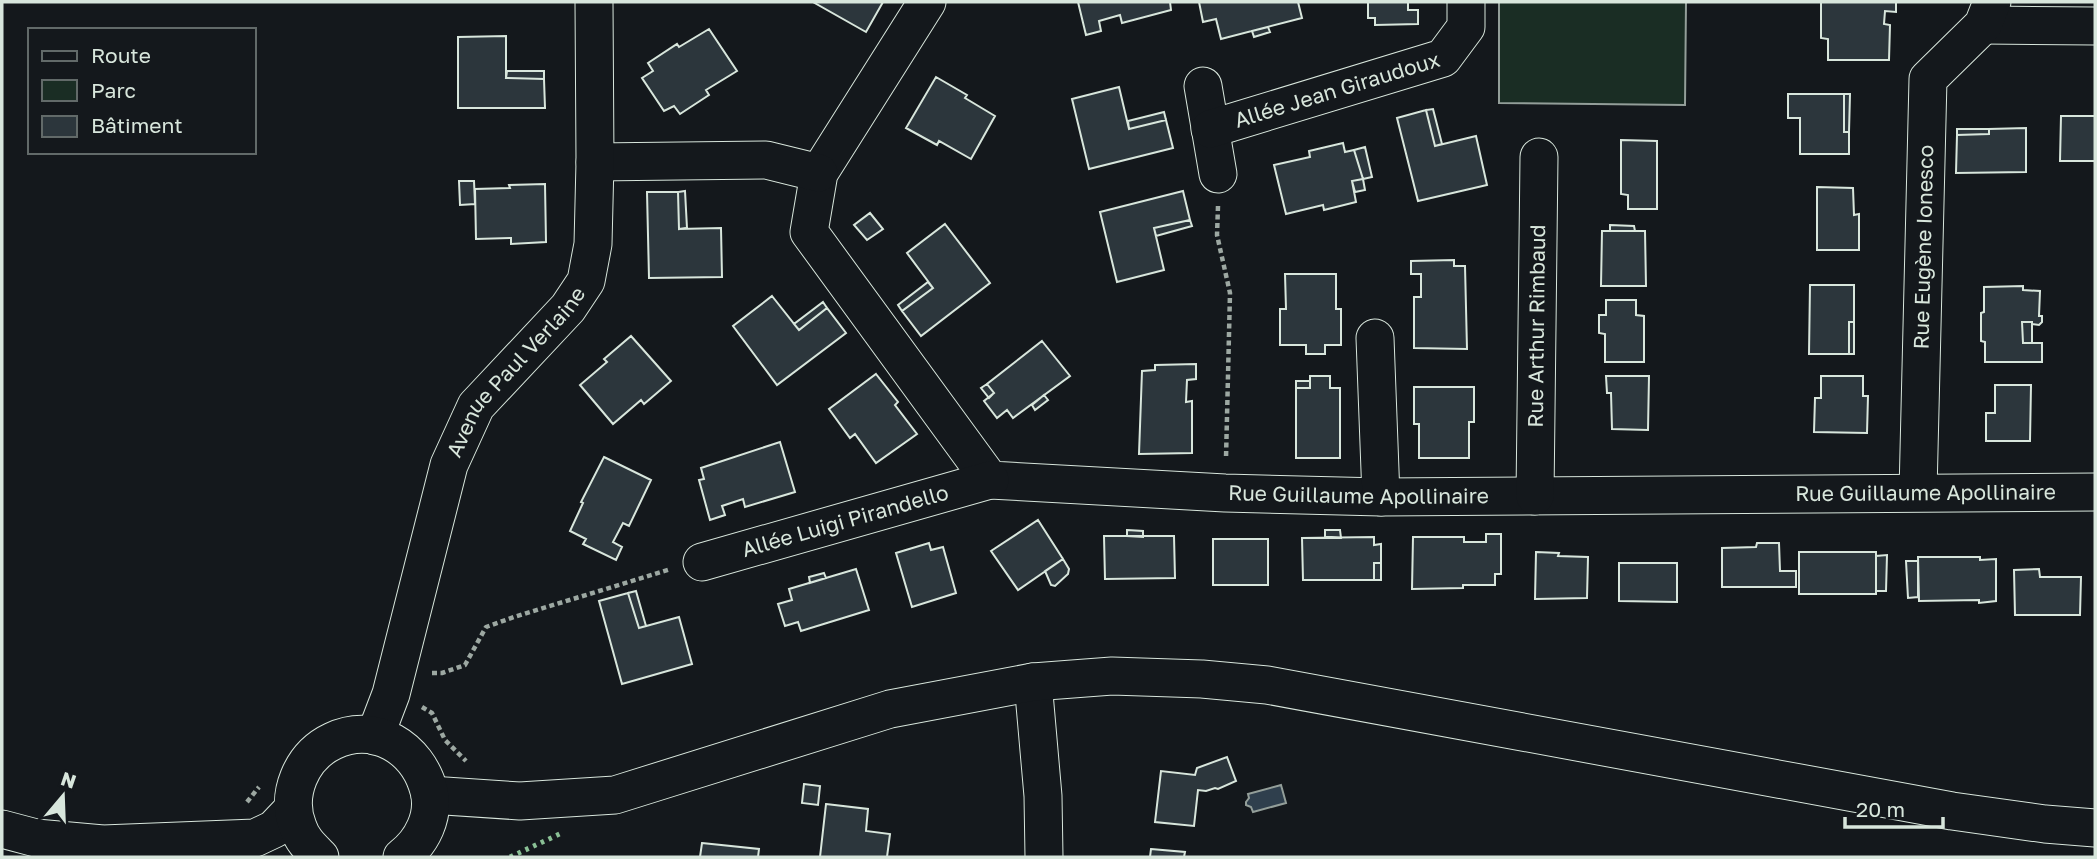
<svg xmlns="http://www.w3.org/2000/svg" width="2097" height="859" viewBox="0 0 2097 859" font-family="'Golos Text',sans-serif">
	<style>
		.green { fill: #1a2d24; stroke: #939e99; stroke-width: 2 }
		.water { fill: #2f3f4d; stroke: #939e99; stroke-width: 2 }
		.building { fill: #2c363c; stroke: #d8e6dc; stroke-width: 2 }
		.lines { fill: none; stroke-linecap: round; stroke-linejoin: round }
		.minor-casing { stroke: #d8e6dc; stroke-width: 39 }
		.path { stroke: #9da8a2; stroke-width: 4.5; stroke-dasharray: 5 3.5; stroke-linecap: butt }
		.minor { stroke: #14181c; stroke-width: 37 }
		.hedge { stroke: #8ac095; stroke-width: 5; stroke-dasharray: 3.5 5; stroke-linecap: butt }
		.labels { text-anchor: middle; stroke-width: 5; stroke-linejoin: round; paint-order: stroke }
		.street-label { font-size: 21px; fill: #d8e6dc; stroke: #14181c }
	</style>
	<rect width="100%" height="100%" fill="#14181c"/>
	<path class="green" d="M1499 2H1686L1685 105 1499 103Z"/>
	<path class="water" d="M1281 785 1286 803 1253 812 1251 807 1246 805V802L1249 798 1248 794Z"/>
	<path class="building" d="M813 2H883L866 32Z
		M1078 2H1170L1171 10 1122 23 1120 15 1099 21 1101 31 1086 35Z
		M1199 2H1298L1302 18 1221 39 1216 19 1203 22Z
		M1368 2H1408V10H1418V24L1375 25V18H1368Z
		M1821 2H1896V12L1885 11 1884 24 1890 25 1889 60H1828V39L1821 38Z
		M1268 27 1270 32 1254 37 1252 31Z
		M709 29 737 71 706 90 709 95 680 114 674 106 664 111 642 78 653 71 648 63 677 44 679 47Z
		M506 36V78L544 79 545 108H458V37Z
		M507 71H544V79L506 78Z
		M936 77 967 95 965 98 995 116 971 159 939 141 937 145 906 128Z
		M1119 87 1129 129 1166 120 1173 148 1089 169 1072 99Z
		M1788 94H1844V132H1849V154H1800V118H1788Z
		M1844 94H1850L1849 132H1844Z
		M1433 109 1442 144 1435 146 1426 110Z
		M1426 110 1435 146 1476 136 1487 185 1418 201 1397 118Z
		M1164 112 1166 120 1129 129 1128 121Z
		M2061 116H2095V161H2060Z
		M2026 128V172L1956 173 1957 135 1989 134V129Z
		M1957 129H1989V134L1957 135Z
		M1621 140 1657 141V209H1628V195L1621 194Z
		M1343 143 1345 152 1354 150 1363 179 1352 181 1356 202 1324 210 1323 205 1286 214 1274 165 1310 157 1309 151Z
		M1365 147 1372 177 1363 179 1354 150Z
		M1363 179 1365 190 1355 192 1352 181Z
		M459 181H474L475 204 460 205Z
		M545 184 546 242 511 244V238L476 239 475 189 510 188 509 185Z
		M1817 187 1853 188 1854 215 1859 214V250H1817Z
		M685 191 687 228 679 229 678 192Z
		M1183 191 1190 220 1154 228 1164 270 1117 282 1100 212Z
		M647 192H678L679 229 721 228 722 277 649 278Z
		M870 213 883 229 867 240 854 225Z
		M1190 220 1192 226 1156 236 1154 228Z
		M945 224 990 283 921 336 902 311 933 288 907 253Z
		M1610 225 1634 226 1635 231H1610Z
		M1602 231H1645L1646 286H1601Z
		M1454 260V266H1465L1467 349 1414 348V297H1421V274H1411V261Z
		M1285 274H1336V309H1341V345H1325V354H1306V345H1280V309H1286Z
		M928 282 933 288 902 311 898 305Z
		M1810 285H1854V322H1849V354H1809Z
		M2023 286V290L2040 291 2039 316H2042V322L2039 325 2032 324V322H2022L2023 343H2042V362H1985V342L1981 341V313L1984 312V287Z
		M772 296 799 330 827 308 846 333 777 385 733 326Z
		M1606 300H1636V315L1644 316V362H1605V334L1599 333V315H1606Z
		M823 302 827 308 799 330 794 324Z
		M1849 322H1854V354H1849Z
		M2022 322H2032V343H2023Z
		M631 336 671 381 644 404 641 400 613 424 580 385 607 362 604 359Z
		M1042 341 1070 376 1013 418 1007 410 997 418 984 401 994 393 987 384Z
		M1196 364V379L1187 380 1186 402 1192 401V453L1139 454 1142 371 1155 370V365Z
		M876 374 898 402 895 405 917 434 876 463 855 434 850 438 829 409Z
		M1310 376H1330V388H1340V458H1296V388H1310Z
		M1606 376H1649L1648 430 1612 429 1611 393H1607Z
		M1821 376H1863V396H1868L1867 433 1814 432 1815 398H1821Z
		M1296 381H1310V388H1296Z
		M987 384 994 393 989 398 981 388Z
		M1995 385H2031L2030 441H1986V413H1995Z
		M1414 387H1474V422H1469V458H1419V424H1414Z
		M1044 395 1048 400 1035 410 1032 405Z
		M780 442 795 492 745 507 743 499 722 506 725 515 710 520 699 480 704 479 701 468Z
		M604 457 651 480 629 526 623 523 613 542 622 547 616 560 583 544 586 539 570 531 583 503 581 502Z
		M1038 520 1063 559 1018 590 991 551Z
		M1127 530 1143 531V537L1127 536Z
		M1325 530H1340L1341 538 1325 537Z
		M1486 534H1501V574H1495V585H1463V588L1412 589 1413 537H1464V542H1486Z
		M1104 536H1174L1175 578 1105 579Z
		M1374 537V545L1381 544V563H1374V580H1303L1302 538Z
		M1213 539H1268V585H1213Z
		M929 543 931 550 943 547 956 593 912 607 896 553Z
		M1757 543H1779L1780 571H1796V587H1722V548L1756 547Z
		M1536 552 1559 553 1558 556 1588 557 1587 598 1535 599Z
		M1799 552H1876V594H1799Z
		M1887 555 1886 591H1876V556Z
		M1918 557H1980V560L1996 559V601L1979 603V600L1919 601Z
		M1063 559 1069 569 1068 574 1055 586 1051 585 1045 571Z
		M1906 561H1918V597L1908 598Z
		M1374 563H1381V580H1374Z
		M1619 563H1677V602L1619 601Z
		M856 569 869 610 801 631 798 622 785 626 778 604 792 600 789 589Z
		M2039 569 2040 577H2081L2080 615H2015L2014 570Z
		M824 573 826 578 810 583 809 577Z
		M636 591 646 626 639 628 628 593Z
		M628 593 639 628 679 617 692 664 622 684 599 601Z
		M1227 757 1236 781 1218 789 1215 788 1206 791 1198 790 1194 826 1155 822 1161 771 1195 775 1197 768Z
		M804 784 820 786 818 805 802 803Z
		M826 804 868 809 866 831 890 834 887 857H820Z
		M702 843 759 849 758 857H700Z
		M1151 849 1185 852 1184 857H1137H1150Z"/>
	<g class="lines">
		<g class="minor-casing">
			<g id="minor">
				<path id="s1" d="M927 2 819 173 809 232 990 480 1225 493 1381 497 2095 492"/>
				<path d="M1983 25 2095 26"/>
				<path d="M1203 86 1218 174"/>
				<path id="s2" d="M1210 129 1443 58 1466 27V2"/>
				<path d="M595 162 766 160 819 173"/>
				<path d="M1375 338 1381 497"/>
				<path id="s3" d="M1918 492 1928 79 1983 25 1992 2"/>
				<path id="s4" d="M1535 496 1539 157"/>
				<path id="s5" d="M702 562 990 480"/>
				<path d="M1033 682 1043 796 1044 857"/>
				<path id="s6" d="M375 736 391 694 449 465 476 406 568 308 586 281 593 244 595 162 594 2"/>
				<path d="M430 795 520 801 615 795 890 709 1033 682 1112 676 1202 679 1267 685 1952 811 2045 824 2095 828"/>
				<path d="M2 829 36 838 103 844 255 838 274 829 293 809"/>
				<path d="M320 857C311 848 302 840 298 827 285 795 301 756 333 741 375 721 418 748 429 791 435 816 422 842 402 857"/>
			</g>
		</g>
		<path class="path" d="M1218 206 1217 235 1230 293 1226 458
			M432 673H442L465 665 486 627 514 617 671 569
			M422 707 432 713 445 740 466 761
			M247 802 259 787"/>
		<use href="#minor" class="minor"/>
		<path class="hedge" d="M510 857 564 832"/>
	</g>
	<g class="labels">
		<g class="street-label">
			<text dy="7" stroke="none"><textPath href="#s2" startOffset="133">Allée Jean Giraudoux</textPath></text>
			<text dy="7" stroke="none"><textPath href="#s3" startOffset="245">Rue Eugène Ionesco</textPath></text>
			<text dy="7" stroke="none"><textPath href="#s4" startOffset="170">Rue Arthur Rimbaud</textPath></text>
			<text dy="7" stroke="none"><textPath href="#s6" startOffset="397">Avenue Paul Verlaine</textPath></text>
			<text dy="7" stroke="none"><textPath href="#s1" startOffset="1505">Rue Guillaume Apollinaire</textPath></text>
			<text dy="7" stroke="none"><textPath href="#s1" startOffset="938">Rue Guillaume Apollinaire</textPath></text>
			<text dy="7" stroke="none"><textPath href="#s5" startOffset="149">Allée Luigi Pirandello</textPath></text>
		</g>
	</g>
	<rect width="2097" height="859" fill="none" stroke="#d8e6dc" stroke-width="7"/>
	<rect x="28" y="28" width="228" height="126" fill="#14181c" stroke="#626a69" stroke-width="2"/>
	<rect x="42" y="51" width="35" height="10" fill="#14181c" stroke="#626a69" stroke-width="2"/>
	<text x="91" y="63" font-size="21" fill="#d8e6dc">Route</text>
	<rect x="42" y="80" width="35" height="21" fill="#1a2d24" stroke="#626a69" stroke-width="2"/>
	<text x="91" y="98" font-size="21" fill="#d8e6dc">Parc</text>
	<rect x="42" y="116" width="35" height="21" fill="#2c363c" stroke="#626a69" stroke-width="2"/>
	<text x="91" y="133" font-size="21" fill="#d8e6dc">Bâtiment</text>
	<g transform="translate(63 796) rotate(19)" stroke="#14181c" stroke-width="5" paint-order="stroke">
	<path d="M0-5L12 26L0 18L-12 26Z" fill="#d8e6dc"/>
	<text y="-10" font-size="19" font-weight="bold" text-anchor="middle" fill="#d8e6dc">N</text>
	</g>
	<path d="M1845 817v10h98v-10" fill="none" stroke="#d8e6dc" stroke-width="3.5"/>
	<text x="1856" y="817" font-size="21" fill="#d8e6dc" stroke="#14181c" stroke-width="5" paint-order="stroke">20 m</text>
</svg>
